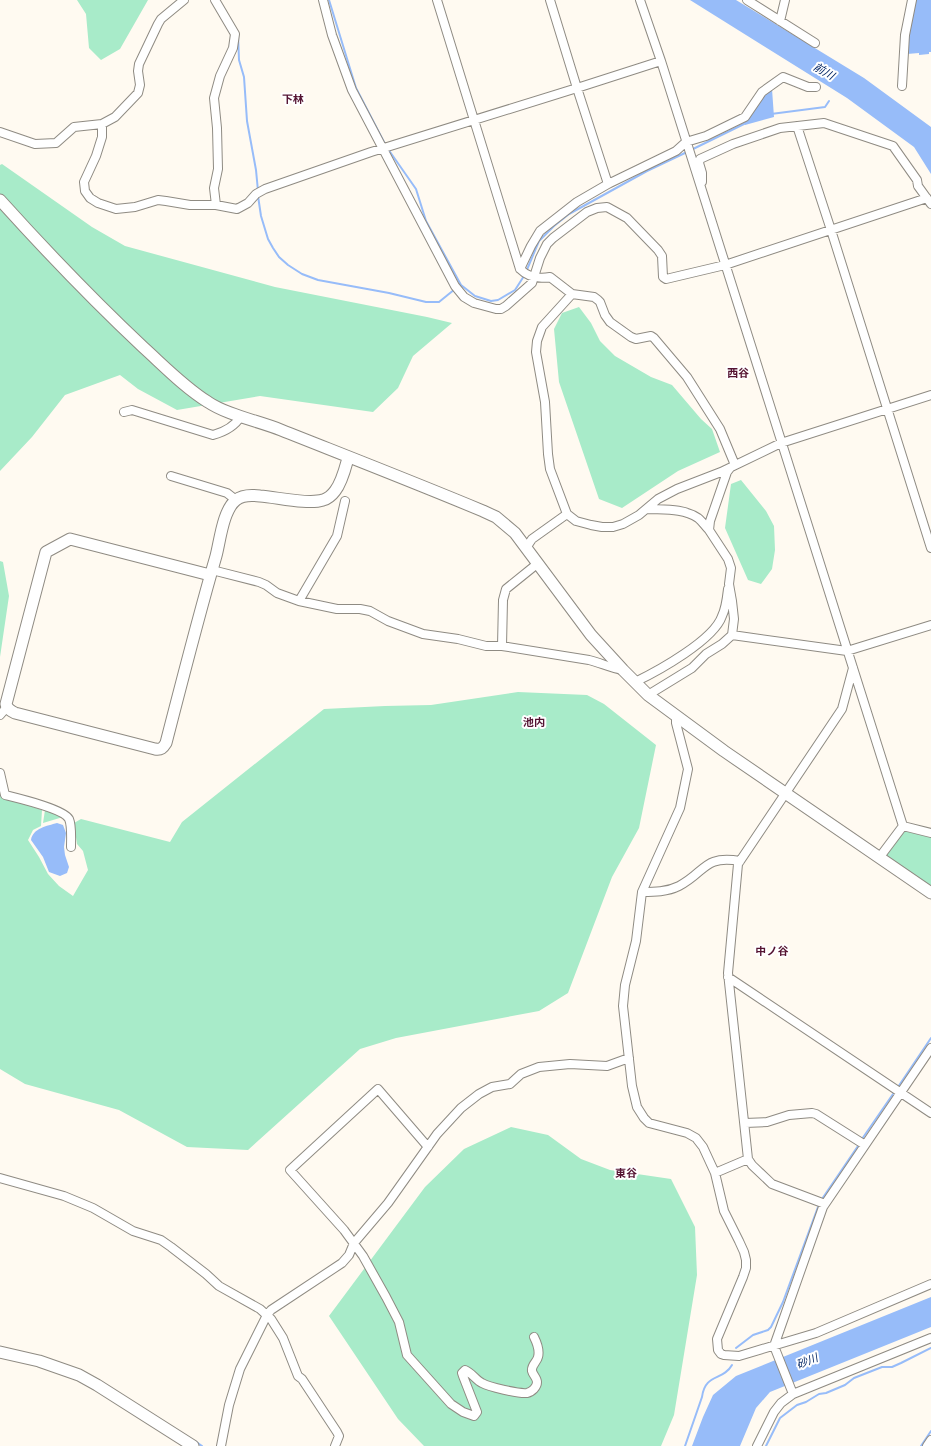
<svg xmlns="http://www.w3.org/2000/svg" width="931" height="1446" viewBox="0 0 931 1446" font-family="'Public Sans','Noto Sans JP',sans-serif">
	<style>
		.green { fill: #a8ebc9 }
		.water { fill: #97bcf9 }
		.lines { fill: none; stroke-linecap: round; stroke-linejoin: round }
		.stream { stroke: #97bcf9; stroke-width: 2 }
		.street-casing { stroke: #8f8b83; stroke-width: 10 }
		.secondary-casing { stroke: #8f8b83; stroke-width: 13 }
		.street { stroke: #fff; stroke-width: 8 }
		.secondary { stroke: #fff; stroke-width: 11 }
		.labels { text-anchor: middle; stroke-width: 4; stroke-linejoin: round; paint-order: stroke }
		.water-label { font-size: 11px; font-style: italic; fill: #002463; stroke: #fff }
		.neighbourhood-label { font-size: 11px; font-weight: bold; fill: #541332; stroke: #fff }
	</style>
	<rect width="100%" height="100%" fill="#fffaf1"/>
	<path class="green" d="M77 0H148L120 49 101 60 89 48 86 14Z
		M2 164 92 227 125 246 275 287 427 317 452 323 413 356 398 388 373 412 260 396 177 410 138 389 120 375 65 395 32 437 0 471V165Z
		M579 307 591 323 600 341 615 356 651 377 672 385 701 419 712 429 720 452 678 471 622 508 599 499 559 382 554 329 562 313Z
		M741 480 766 511 774 526 775 550 772 569 761 584 748 580 725 528 731 484Z
		M0 561 3 562 9 596 0 657Z
		M518 692 587 695 604 704 656 745 639 828 612 877 568 993 539 1011 396 1038 360 1049 248 1150 187 1147 119 1110 25 1084 0 1069V787L3 797 42 810 41 826 33 830 28 840 39 857 48 874 59 886 73 896 88 870 83 851 77 844 74 823 81 819 170 842 182 822 324 709 385 706 431 705Z
		M45 810 63 817 43 823Z
		M905 829 931 837V886L885 855Z
		M511 1127 548 1135 581 1159 610 1170 671 1179 695 1227 697 1275 674 1415 661 1446H424L398 1419 329 1316 425 1187 464 1149Z"/>
	<path class="water" d="M690 0H736L864 78 931 127V174L914 147 847 98Z
		M916 0H931V52H929V54L919 55V53L907 54 908 36Z
		M772 89 774 117 745 125 744 121 762 97Z
		M57 823 63 825 66 833 64 847 65 855 69 867 67 873 60 876 49 872 43 857 31 840C33 828 47 826 57 823Z
		M931 1297V1327L770 1392 756 1408 740 1446H692L703 1417 713 1395 736 1376Z"/>
	<g class="lines">
		<path class="stream" d="M329 0 356 88 386 146
			M238 34 239 60 244 77 247 121 256 170 258 191
			M771 114 825 107 829 101
			M388 149 416 189 426 221 461 285 475 296 491 301 498 300 515 290 524 276
			M691 150 746 123
			M258 196 261 216 268 239 273 248 279 257 288 265 302 274 318 280 389 293 426 302H439L455 289
			M526 272 539 241 554 226 569 214 647 171 687 152
			M898 1087 931 1038
			M862 1139 893 1094
			M822 1199 860 1143
			M736 1348 753 1335 768 1330 771 1327 783 1302 818 1207
			M195 1441 202 1446
			M685 1446 702 1397C705 1373 723 1381 732 1365
			M766 1446 780 1418 797 1405 806 1402 819 1394 826 1393 845 1385 854 1378 882 1367H892L901 1363 931 1348
			M921 1446 931 1431"/>
		<g class="street-casing">
			<path id="street" d="M215 0 235 34 233 48 220 76 214 98 217 128 218 169 214 188 216 205
				M323 0 332 35 352 90 455 286 464 297 474 303 496 309H501L506 306 532 283 540 258 547 244 553 238 587 212 597 208 607 207 627 218 658 250 662 256 663 277 666 279 725 265 927 198
				M437 0 520 269C529 278 539 279 550 277L572 294 594 297 598 300 600 302 605 315 610 322 631 337 636 339 651 336 654 338 687 377 720 429 735 465
				M550 0 577 88 608 184
				M640 0 661 61 903 826
				M747 0 815 43
				M780 21 785 0
				M902 86 905 35 912 0
				M102 124V137L96 156 84 182 85 191 90 198 98 203 116 209 135 207 158 200 166 201 190 205H216L237 209 248 203 256 194 265 189 371 152 577 88 661 61
				M797 126 831 230 931 548
				M0 132 35 144 56 143 74 127 102 124 115 117 138 93 140 85 138 71 139 64 158 24 161 19 184 0
				M700 184 702 182V173L699 163 700 159 733 144 780 128 824 123 893 146 917 180 918 186 931 204
				M520 269 531 246 540 231 577 202 608 184 676 151 686 142 706 136 745 117 762 92 783 77 808 87H816
				M572 294 542 327 537 341 536 352 545 402 548 454 550 469 567 514 576 521 591 525 602 527H613L623 524 639 515 658 499 677 489 721 472 781 443 931 395
				M124 412 132 410 213 435C224 432 235 426 241 416
				M171 476 227 493 236 500
				M647 509C664 510 683 508 698 518 702 521 705 526 709 530
				M526 548 532 539 567 514
				M212 570 259 582 266 585 277 593 299 601 337 609H360L370 611 388 621 423 634 458 639 486 646H502L589 660C601 663 611 668 623 670
				M299 601 337 536 345 501
				M732 635 847 651 931 625
				M502 646 503 600 506 589 537 564
				M635 682C658 671 714 640 722 616 726 608 727 598 728 589
				M648 695 692 668 706 654 722 644 732 635 734 619 732 601 729 584 731 568 728 559 709 530 710 521 727 472 730 468
				M0 715 7 707
				M676 717V723L688 769 680 808 642 892 636 941 625 985 623 1006 632 1086 637 1107 644 1118 649 1123 687 1133 696 1138 703 1147 715 1173 724 1211 739 1241 744 1252 746 1260V1268L743 1277 717 1339 718 1350 721 1354 724 1355 739 1356 816 1333 931 1284
				M0 773 5 795C17 798 64 809 69 819 72 826 71 839 71 847
				M903 826 931 833
				M879 858 903 826
				M642 892C654 892 667 892 679 886 706 872 703 855 740 861
				M728 977 931 1113
				M745 1123 767 1122 789 1115 812 1113 816 1114 865 1145
				M428 1147 378 1089 290 1170 344 1230 363 1256 386 1297 399 1322 407 1355 451 1404 463 1412 474 1416 477 1412 463 1376 462 1373 465 1370C472 1373 476 1380 482 1383 489 1387 519 1394 527 1393 532 1392 537 1387 537 1382 537 1378 533 1375 532 1371 531 1365 537 1362 538 1357 540 1350 537 1343 534 1337
				M715 1173 748 1159
				M0 1178 64 1196 93 1208 133 1231 161 1240 171 1247 206 1274 219 1286 260 1309 271 1319 283 1338 298 1376 302 1379 337 1432 339 1436 335 1446
				M825 1204 772 1184 752 1165 748 1159 728 973 738 864 842 709 853 668
				M793 1394 774 1346 823 1207 931 1048
				M221 1446 229 1405 240 1369 267 1315 271 1310 342 1263 349 1255 354 1243 388 1203 437 1134 461 1108 479 1094 492 1087 510 1084 521 1074 539 1067 570 1064 607 1066 629 1058
				M757 1446 774 1412 781 1403 793 1394 931 1338
				M927 1446 931 1440"/>
		</g>
		<g class="secondary-casing">
			<path id="secondary" d="M0 200C46 251 93 300 143 347 164 366 184 387 208 402 227 415 259 421 281 430 349 457 416 483 483 511L496 517 515 533 591 635 623 670 648 695 724 751 931 893
				M210 575 70 539 46 552 6 704C7 709 11 711 15 713L155 749C161 750 163 748 166 743 182 681 198 618 216 556 220 541 223 510 236 500 242 495 252 495 260 496 276 497 308 505 323 500 327 499 332 495 335 491 342 482 345 469 348 458
				M0 1352 39 1361 79 1375 97 1385 193 1446"/>
		</g>
		<use href="#street" class="street"/>
		<use href="#secondary" class="secondary"/>
	</g>
	<g class="labels">
		<g class="water-label">
			<text transform="translate(824 71) rotate(30)" y="4">前川</text>
			<text transform="translate(807 1361) rotate(-22)" y="4">砂川</text>
		</g>
		<g class="neighbourhood-label">
			<text x="293" y="103">下林</text>
			<text x="738" y="377">西谷</text>
			<text x="534" y="726">池内</text>
			<text x="772" y="955">中ノ谷</text>
			<text x="626" y="1177">東谷</text>
		</g>
	</g>
</svg>
